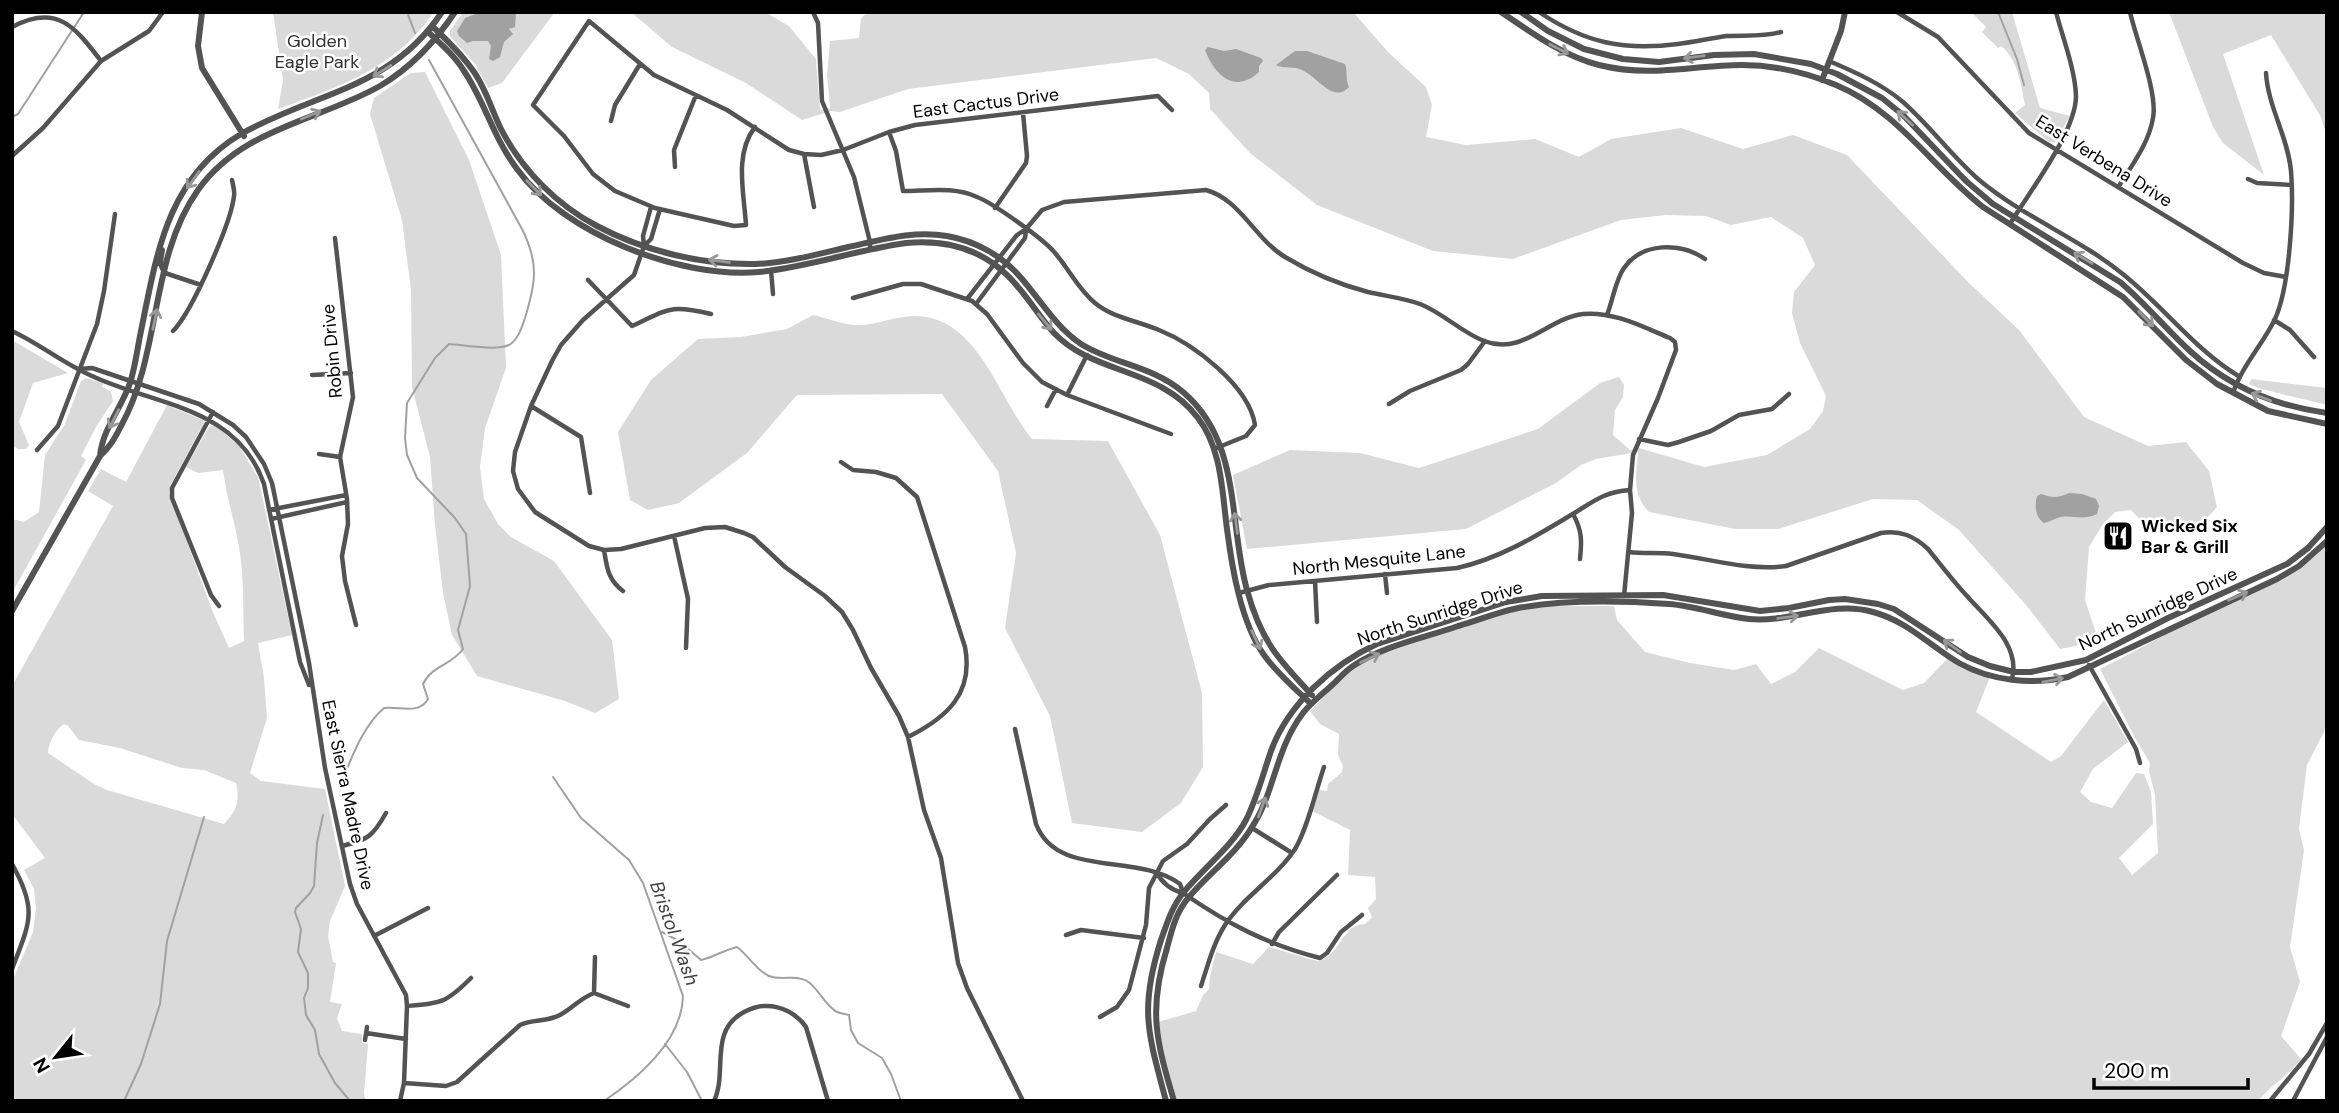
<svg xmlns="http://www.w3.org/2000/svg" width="2339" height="1113" viewBox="0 0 2339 1113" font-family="'DM Sans',sans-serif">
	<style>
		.green { fill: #dadada; fill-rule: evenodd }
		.water { fill: #a1a1a1 }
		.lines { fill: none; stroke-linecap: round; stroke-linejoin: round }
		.stream { stroke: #a1a1a1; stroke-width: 2 }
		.minor { stroke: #535353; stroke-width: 4.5 }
		.tertiary { stroke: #535353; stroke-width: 6 }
		.oneway { stroke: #989898 }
		.labels { text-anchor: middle; stroke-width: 5; stroke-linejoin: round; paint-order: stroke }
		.park-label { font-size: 18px; fill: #313131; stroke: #fff }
		.street-label { font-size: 18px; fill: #000; stroke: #fff }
		.poi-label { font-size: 18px; font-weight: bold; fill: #000; stroke: #fff; text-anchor: start }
		.water-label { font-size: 19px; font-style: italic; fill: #424242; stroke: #fff }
	</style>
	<rect width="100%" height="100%" fill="#fff"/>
	<path class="green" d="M273 12H434C396 68 339 87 278 109L283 80Z
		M463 12H555L502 83 488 88 475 64 450 36V31Z
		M631 12H765L789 26 816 59 820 110 830 108 827 75 830 41 859 38 861 19 867 12H1353L1389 53 1426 87 1432 105 1426 137 1466 145 1535 139 1579 157 1611 139 1681 128 1743 149 1793 135 1847 155 1968 282 2019 330 2084 417 2148 446 2186 442 2209 471 2217 507C2199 527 2181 543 2153 529 2145 525 2137 516 2131 510L2115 512 2103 524 2089 547 2085 600 2096 633 2076 646 2060 649 2027 606 1959 530 1917 500 1873 499 1778 529H1735L1649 512C1632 495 1636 474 1638 452L1596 459 1581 465 1556 483 1466 529 1247 549 1233 475 1290 450 1360 453 1419 468 1538 429 1600 383 1619 377 1624 385 1623 397 1615 410 1613 435 1630 450 1639 448 1704 467 1767 455 1810 429 1823 411 1826 396 1800 343 1792 313 1794 292 1815 265 1803 238 1771 217 1731 225 1706 216 1665 215 1621 220 1513 259 1433 251 1317 205 1250 153 1210 109 1209 93 1189 74 1156 58 908 89 840 112 831 111 802 120 746 83 672 47Z
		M1971 12H2012L2040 108 2070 116 2055 142H2049L2015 113 2025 105C2021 85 2018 59 2001 46L1998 48 1982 32 1986 27Z
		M2169 12H2327V137L2321 117 2271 35 2223 54 2264 175 2223 143 2213 127Z
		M425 72 469 160 501 255 506 368 485 428 480 467 484 499 498 524 511 537 554 561 612 640 619 699 595 713 565 701 477 676 452 635 443 593 435 525 430 457 412 387 411 290 402 220 370 114 374 98 411 73Z
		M813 315C827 318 841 324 855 325 875 326 895 316 914 316 978 315 999 400 1032 439L1108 441 1160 535 1202 693 1203 767 1181 803 1142 832 1072 823 1050 716 1005 628 1016 553 998 471 942 394 797 395 747 453 679 503 648 510 630 500 618 432 651 380 698 339 741 337 787 329Z
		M12 340 68 373 33 383 19 422 29 445 26 449H18L12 445Z
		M86 378 103 383 102 387 111 392 113 401 96 427 81 456 86 460 12 593V519L24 522 39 512 45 455 65 424 81 381Z
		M2251 379 2327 388V405L2258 388 2249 384Z
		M167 405 205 421 171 484 169 493 212 610 229 648 244 641C243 615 244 588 241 562 238 530 227 502 223 470L198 473 186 467 209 427 215 425 239 446 258 477 292 635 258 643 264 678 267 718 250 773 261 781 325 789 345 886 330 921 328 936 333 962 336 963 330 1002 342 1004 337 1018 342 1031 362 1034V1043L368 1044 364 1094 366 1101H12V982L33 932 36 908 34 889 24 870 45 858 12 814V686L113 506 88 491 101 469 126 482ZM64 724 68 726 79 740 120 748 182 768 204 770 236 783C240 800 237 811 224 824L107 790 94 784 48 753C48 743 56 729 64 724Z
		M2327 543 2325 730 2307 765 2299 829 2304 850 2290 947 2300 982 2281 1036 2301 1059C2289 1075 2271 1085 2258 1101H1177L1161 1043 1158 1022 1196 1011 1203 995 1209 989 1210 976 1216 952 1253 964 1269 947 1317 961C1340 958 1341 924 1365 924L1372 917 1368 908 1376 899 1375 877 1348 875 1350 830 1312 811 1319 790 1327 791 1328 784 1342 772 1343 766 1338 755 1339 734 1320 724 1310 711 1344 676 1356 666 1381 654 1511 611 1546 606H1614L1617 620 1645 652 1690 663 1734 670 1756 664 1771 684 1795 672 1819 648 1903 690 1924 683 1948 658 1990 677 1976 712 2051 762 2061 756 2104 700 2128 742 2093 769 2080 792 2091 802 2112 808 2136 773 2144 774 2151 792 2153 824 2119 858 2132 875 2158 853 2155 795 2149 771 2150 763 2135 738 2100 669C2136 651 2171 631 2206 613 2249 592 2295 580 2327 543Z"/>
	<path class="water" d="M481 12H516L515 27 509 29 513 34 504 42 500 57 493 61 489 59 491 46 488 41H473L467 43 459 36 457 31 465 18Z
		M1208 47 1224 51 1236 49 1261 58 1263 61 1259 66V72C1235 94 1215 76 1205 50Z
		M1295 51H1307L1345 64C1348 71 1345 79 1349 87 1333 104 1318 77 1302 70 1294 66 1284 69 1276 65Z
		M2069 493 2082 494 2096 499 2099 506 2097 514C2082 521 2075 515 2061 517 2055 518 2050 522 2044 523 2036 518 2034 506 2037 496L2041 494C2053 498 2058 498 2069 493Z"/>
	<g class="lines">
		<path class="stream" d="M407 12 415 33
			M1998 12 2017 59 2024 85
			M12 117 18 114 84 12
			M553 777 581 818 629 860 643 883 683 996C682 1041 638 1078 604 1101
			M341 783C352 757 363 726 384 708 400 706 419 715 428 699L423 684C431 666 452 665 463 649L458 630 470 586 466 534 455 518 417 478 407 455 405 438 407 403 435 358 449 344C464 345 496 351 509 345 518 340 522 327 525 318 536 282 539 263 522 229L429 60
			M323 815 317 843 314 886 310 893 296 908 295 912 301 929 298 952 308 973V988L304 998 306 1015 315 1030 319 1054 335 1083 350 1101
			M662 932 679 941 701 960C714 957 724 950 737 947 748 955 758 972 769 976 782 981 795 974 807 981 818 988 823 1002 834 1010 837 1013 844 1014 849 1015L851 1030 858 1043 882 1058 891 1074 901 1101
			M665 1044 687 1072 702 1101
			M124 1101 141 1064 160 1004 167 941 204 817"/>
		<path class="minor" d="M813 12 818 23 822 101 854 177 870 242V249
			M1539 12C1585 43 1624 51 1678 44 1695 42 1711 38 1727 36 1745 35 1763 37 1781 32
			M1897 12 1938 37 2029 133 2243 263 2264 273 2286 277
			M12 27C57 3 75 27 101 61
			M1829 61C1855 72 1882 84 1903 102 1930 126 1951 155 1978 179 2023 217 2079 238 2124 275 2165 308 2195 350 2240 377
			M611 121 615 105 640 64
			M755 127C734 154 744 193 746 225L734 226 655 208 615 191 593 174 564 136 533 105 589 21 654 75 727 110 789 150 804 154 821 155 843 150 889 132 915 125 1158 96 1172 110
			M889 132 896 151 903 191C927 191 954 186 977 197 993 203 1045 240 1055 253 1069 269 1078 289 1095 303 1113 318 1138 321 1159 330 1194 344 1249 386 1255 425L1246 436 1214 449
			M804 154 814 207
			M12 156 43 128 101 61 149 31 163 12
			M675 167 674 150 696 95
			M2248 179 2257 183 2292 185
			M2119 186C2132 165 2149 143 2153 118 2158 93 2136 39 2130 12
			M995 208 1026 163 1027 156 1023 113
			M660 209 651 239 644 246 634 275 583 320 561 345 552 361 531 406 515 452 513 471 518 489 535 512 589 546 604 550 621 549 705 528 725 527 744 533 753 537 785 567 825 596 842 612 853 630 871 668 899 716 908 737 924 810 941 858 958 963 967 988 1023 1101
			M2010 224C2029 192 2076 132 2076 96 2075 69 2063 39 2056 12
			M335 238 353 397 340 457 347 499 348 524 342 556 345 581 356 625
			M644 245 643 236 651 207
			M771 270 773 294
			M165 273 201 285
			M588 280 632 326C669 309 669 304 711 314
			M853 298 903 284H921L972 301 987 314 1023 363 1042 382 1067 395 1171 434
			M967 299 1017 235 1026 229 1042 210 1064 202 1206 190C1240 199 1255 239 1285 257 1310 272 1341 285 1368 292 1385 296 1403 298 1420 304 1443 313 1461 332 1484 341 1523 356 1548 318 1583 314 1613 311 1643 327 1670 338L1675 342 1676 350 1658 398 1633 455 1630 490 1632 513 1624 596
			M976 304 1025 238 1026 230
			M1607 315C1613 300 1615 281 1624 268 1642 242 1681 242 1705 259
			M2274 320 2290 330 2314 357
			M12 331C40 344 64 364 92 376 156 406 237 406 264 484L300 662 309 685
			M173 331C192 312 231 223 234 196 235 191 233 185 232 180
			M80 369 92 368 199 404 233 425 246 437 264 464 272 483 279 517 309 663 325 768 350 884 357 904 406 995 407 1006 404 1083 400 1101
			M312 375 351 373
			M2233 393C2242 366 2263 344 2275 319 2290 286 2294 207 2291 171 2288 137 2268 107 2266 73
			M1067 395 1087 355
			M1389 404 1410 391 1461 370 1468 364 1485 341
			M531 406 581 437 590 493
			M1047 406 1056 389
			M213 412 172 488V498L211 595 219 606
			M1639 439 1668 445 1679 442 1711 431 1739 415 1772 409 1789 394
			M37 450 58 426 97 324 104 291 115 214
			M319 454 340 457
			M841 462 853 470 876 472 896 478 917 497 965 647C974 694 946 718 908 737
			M269 510 346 495
			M1573 514C1582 530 1582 541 1580 559
			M271 519 347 502
			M674 536 688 599 686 648
			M604 550C607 568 608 580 623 591
			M1629 552C1644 554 1658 552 1673 554 1711 559 1747 571 1786 566L1881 533C1901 530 1914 536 1928 549 1941 565 1953 581 1967 596 1987 619 2021 645 2012 679
			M1385 574 1387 593
			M1315 581 1317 622
			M1239 593 1269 585 1457 568C1498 559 1535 537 1571 515 1593 502 1603 492 1630 490
			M2089 665 2136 749 2140 763
			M1015 729 1036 824C1057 879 1137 852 1180 884L1183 892
			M1252 828 1292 853
			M342 846C368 840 373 836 386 813
			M12 864C38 910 30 922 12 969
			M1157 873C1162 883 1172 890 1183 893 1228 924 1266 944 1320 958L1327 953 1341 932 1362 915
			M1066 935 1081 930 1144 938
			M374 936 428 908
			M1272 944 1279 932 1337 875
			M1201 986C1208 965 1213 944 1225 925 1244 896 1276 878 1295 849 1307 830 1316 790 1324 767
			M594 993 595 957
			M407 1006C442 1003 446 1003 471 978
			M1100 1017 1117 1007 1129 990 1146 925 1149 888 1163 861 1187 844 1210 819 1226 805
			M366 1033 406 1039
			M365 1040 367 1027
			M404 1083 446 1086 457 1082 520 1025C533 1019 547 1022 560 1015 573 1008 579 999 594 993L628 1006
			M714 1101C728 1072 708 1031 744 1012 750 1009 757 1006 764 1006 781 1005 797 1014 806 1027L828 1101
			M2270 1101 2309 1054 2327 1023
			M2293 1101 2327 1037"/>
		<path class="tertiary" d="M202 12 198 46 202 68 244 136
			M1501 12C1532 33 1563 56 1599 65 1651 78 1692 65 1742 65 1774 65 1807 73 1836 85 1898 111 1932 167 1983 207L2123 297 2186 360 2217 384 2268 411 2327 424
			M1521 12 1548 31 1584 49 1623 59 1659 62 1714 55 1754 54 1811 64 1837 74 1882 98 1903 115 1966 181 1993 204 2120 282C2145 303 2166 329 2190 351 2229 387 2275 406 2327 413
			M432 26C447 40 463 56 474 72 486 89 492 111 501 129 522 170 557 205 597 226 644 251 702 265 755 264 786 263 818 254 848 247 881 240 913 230 947 236 976 241 1003 256 1022 279 1041 301 1056 327 1081 344 1113 364 1153 366 1183 392 1242 442 1228 522 1247 590 1261 641 1278 659 1312 695
			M428 32C441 44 455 56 464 71 485 102 493 137 517 169 564 234 680 279 759 272 809 267 856 250 906 243 950 239 989 251 1018 287 1031 302 1041 319 1054 333 1094 375 1160 367 1198 418 1222 449 1222 492 1227 529 1232 568 1241 623 1264 655 1276 672 1293 687 1308 701
			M1822 80 1841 31 1845 12
			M162 250 160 262 165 273
			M100 456C102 430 122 407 130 383 135 368 137 351 140 336 156 259 165 179 241 134 315 92 390 90 442 12
			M12 611 100 456C110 447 115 438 121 426 162 352 149 259 198 190 242 128 318 121 380 86 412 67 435 42 455 12
			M1166 1101C1148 1033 1139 1009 1161 940 1167 923 1172 907 1183 893 1203 868 1231 848 1246 820 1257 798 1263 774 1271 751 1288 704 1333 664 1377 644L1506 602 1542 596 1663 595 1760 611 1789 608 1829 600 1845 599 1878 604 1894 609 1968 657 1990 666 2014 672H2031L2086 660 2168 618 2287 564 2308 548 2327 527
			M1174 1101C1156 1040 1148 1010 1167 948 1172 929 1176 912 1189 897 1209 873 1236 854 1252 827 1275 792 1275 750 1303 713 1311 703 1320 696 1330 687 1338 680 1344 672 1353 666 1383 646 1424 638 1458 626 1480 620 1502 610 1524 607 1567 600 1626 601 1669 604 1696 606 1722 616 1749 619 1790 623 1832 600 1873 612 1907 621 1929 645 1959 663 1991 681 2032 685 2068 677L2277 579 2299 566 2327 541"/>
	</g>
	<defs><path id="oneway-shaft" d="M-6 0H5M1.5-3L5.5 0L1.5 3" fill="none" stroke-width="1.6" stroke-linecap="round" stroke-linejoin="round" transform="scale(1.75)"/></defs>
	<g class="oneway">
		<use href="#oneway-shaft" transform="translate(1559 49) rotate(27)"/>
		<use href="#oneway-shaft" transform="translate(1694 57) rotate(172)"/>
		<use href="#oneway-shaft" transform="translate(382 71) rotate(148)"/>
		<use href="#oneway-shaft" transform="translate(311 115) rotate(-22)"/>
		<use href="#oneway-shaft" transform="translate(1905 118) rotate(-137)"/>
		<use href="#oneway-shaft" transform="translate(193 180) rotate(126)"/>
		<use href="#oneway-shaft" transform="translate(534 188) rotate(46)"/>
		<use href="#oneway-shaft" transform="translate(2083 258) rotate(-149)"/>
		<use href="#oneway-shaft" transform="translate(719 261) rotate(-173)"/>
		<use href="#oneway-shaft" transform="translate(155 319) rotate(-78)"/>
		<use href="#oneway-shaft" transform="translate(2146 319) rotate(46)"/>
		<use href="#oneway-shaft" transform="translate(1045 322) rotate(50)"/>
		<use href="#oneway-shaft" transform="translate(2261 397) rotate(-159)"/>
		<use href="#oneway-shaft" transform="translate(114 419) rotate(117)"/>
		<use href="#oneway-shaft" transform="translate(1236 523) rotate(-98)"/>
		<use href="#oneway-shaft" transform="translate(2238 596) rotate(-24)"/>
		<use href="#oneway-shaft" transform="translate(1788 617) rotate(-8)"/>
		<use href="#oneway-shaft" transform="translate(1256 640) rotate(65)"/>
		<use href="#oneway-shaft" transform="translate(1952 646) rotate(-145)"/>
		<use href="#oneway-shaft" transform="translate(1370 658) rotate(-25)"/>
		<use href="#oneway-shaft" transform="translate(2053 680) rotate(-11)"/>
		<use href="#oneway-shaft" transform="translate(1262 807) rotate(-70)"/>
	</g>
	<defs>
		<g id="restaurant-square" transform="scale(1.575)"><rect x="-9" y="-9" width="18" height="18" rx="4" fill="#000" stroke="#fff"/><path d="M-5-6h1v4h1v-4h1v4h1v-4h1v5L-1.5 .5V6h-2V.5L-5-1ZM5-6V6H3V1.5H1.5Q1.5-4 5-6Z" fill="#fff"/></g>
	</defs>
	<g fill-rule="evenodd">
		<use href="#restaurant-square" x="2118" y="536"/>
	</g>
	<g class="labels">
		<g class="park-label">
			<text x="317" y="47">Golden<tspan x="317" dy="21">Eagle Park</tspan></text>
		</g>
		<g class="street-label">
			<text transform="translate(986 103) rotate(-7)" y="6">East Cactus Drive</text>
			<text transform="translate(2104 161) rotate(32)" y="6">East Verbena Drive</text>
			<text transform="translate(332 351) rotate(-95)" y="6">Robin Drive</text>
			<text transform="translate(1379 560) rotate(-6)" y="6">North Mesquite Lane</text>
			<text transform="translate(2158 609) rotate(-25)" y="6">North Sunridge Drive</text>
			<text transform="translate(1440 613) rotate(-18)" y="6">North Sunridge Drive</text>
			<text transform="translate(348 795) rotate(78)" y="6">East Sierra Madre Drive</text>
		</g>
		<g class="poi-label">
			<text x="2141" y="532">Wicked Six<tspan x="2141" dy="21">Bar &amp; Grill</tspan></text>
		</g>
		<g class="water-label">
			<text transform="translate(675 933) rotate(70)" y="7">Bristol Wash</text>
		</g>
	</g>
	<rect width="2339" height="1113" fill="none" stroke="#000000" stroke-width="28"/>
	<g transform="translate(56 1057) rotate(240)" stroke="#ffffff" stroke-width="5" paint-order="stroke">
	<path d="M0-5L12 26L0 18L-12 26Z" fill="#000000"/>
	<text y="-10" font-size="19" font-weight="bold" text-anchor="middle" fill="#000000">N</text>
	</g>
	<path d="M2094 1078v10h154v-10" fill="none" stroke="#000000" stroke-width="3.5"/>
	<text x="2104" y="1078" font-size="21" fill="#000000" stroke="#ffffff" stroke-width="5" paint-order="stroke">200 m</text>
</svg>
